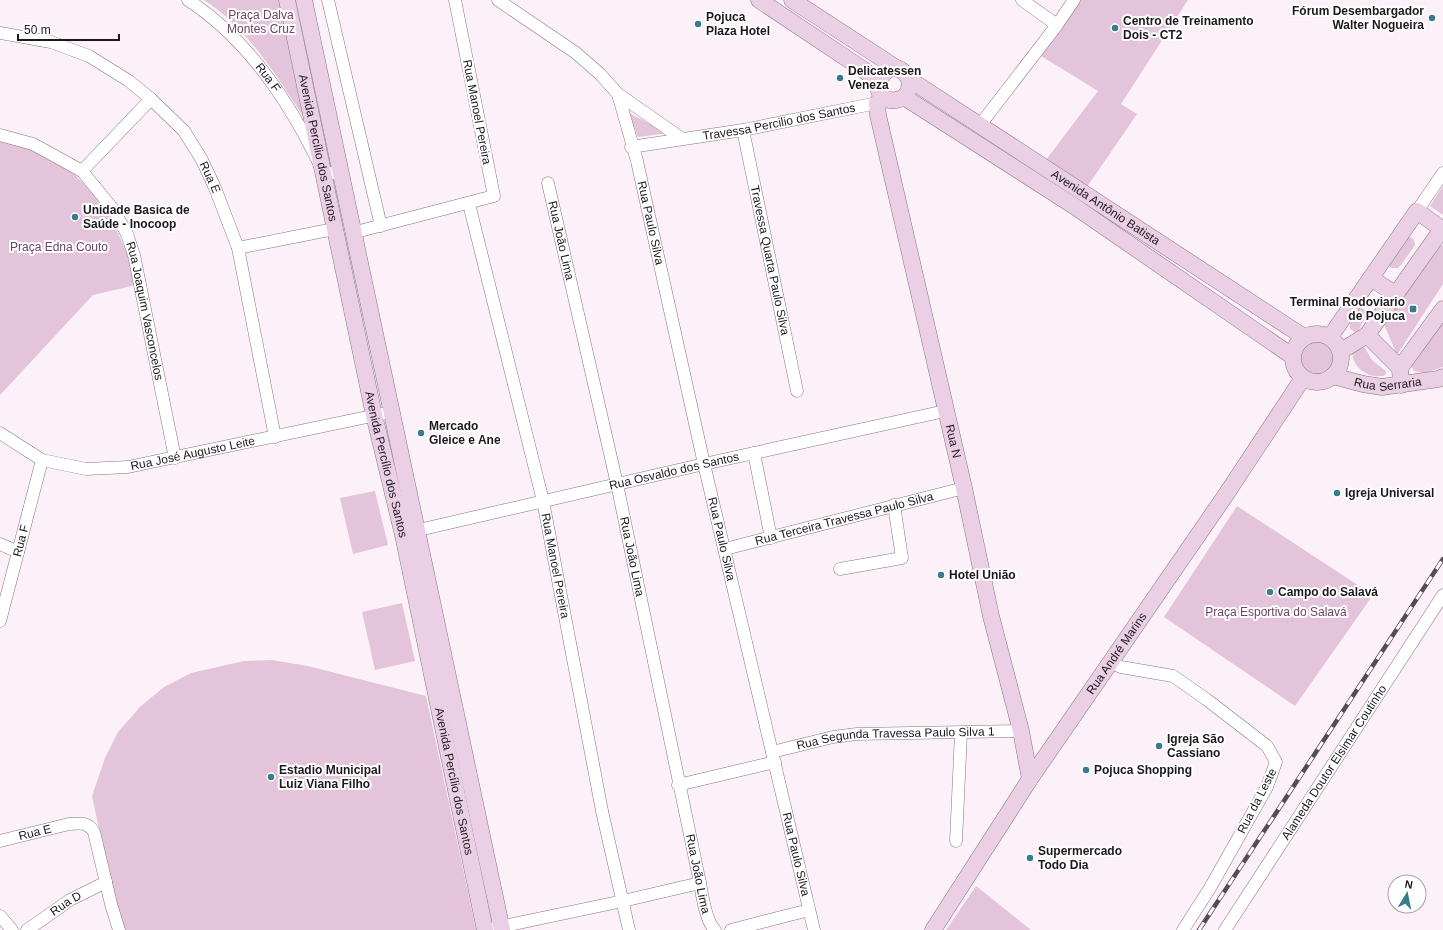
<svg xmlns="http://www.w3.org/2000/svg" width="1443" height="930" viewBox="0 0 1443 930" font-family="Helvetica,sans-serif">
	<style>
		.green { fill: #e3c4da }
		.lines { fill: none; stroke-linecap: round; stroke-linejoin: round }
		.street-casing { stroke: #82777f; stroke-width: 13 }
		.secondary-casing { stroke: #82777f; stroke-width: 17 }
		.street { stroke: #fff; stroke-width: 12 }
		.secondary { stroke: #ebd0e5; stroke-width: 16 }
		.rail-casing { stroke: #534d52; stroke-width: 4.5 }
		.rail { stroke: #fff; stroke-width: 3; stroke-dasharray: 9; stroke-linecap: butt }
		.poi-dot { fill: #397c8d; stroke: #fff; stroke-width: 1.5 }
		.labels { text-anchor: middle; stroke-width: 4; stroke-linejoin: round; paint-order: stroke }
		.poi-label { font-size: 12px; font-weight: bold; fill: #1c181b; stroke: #fff; text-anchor: start }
		.park-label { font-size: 12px; fill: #6f4364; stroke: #fff }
		.street-label { font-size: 12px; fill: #1c181b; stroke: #fff }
	</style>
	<rect width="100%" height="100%" fill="#fdf1f9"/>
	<path class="green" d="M204 0H279L307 122C278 78 249 29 204 0Z
		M1080 0H1188L1121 104 1137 114 1087 187 1046 160 1098 91 1041 56Z
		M629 113 668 133 638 137Z
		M0 139C11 142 25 143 36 148 89 175 124 228 136 285L93 295 0 395Z
		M1443 186V215L1430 206Z
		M1408 235 1414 240 1415 245 1401 265 1398 268H1391L1388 262Z
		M1443 245V284L1397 355 1383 322 1440 246Z
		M1360 308 1364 309 1367 313 1359 330 1355 332 1350 329V322Z
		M1443 323V367L1424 373 1414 371 1411 365Z
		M1300 358a17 17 0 1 1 34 0a17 17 0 1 1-34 0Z
		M1360 347 1365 348 1372 360 1386 371V375C1370 381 1349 366 1353 349Z
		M375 491 388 545 353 554 340 498Z
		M1237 506 1373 595 1295 706 1164 617Z
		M402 603 415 661 375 670 362 612Z
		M271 660 308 666 426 696 476 930H125L111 885 92 796 105 758 118 732 141 706 164 687 191 673 244 661Z
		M976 886 1031 930H946Z"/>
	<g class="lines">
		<g class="street-casing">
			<g id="street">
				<path id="s1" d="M188 0C251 41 293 107 324 174L340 172"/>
				<path d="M328 0 381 226"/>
				<path d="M498 0 576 53 600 74 618 94 681 138"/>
				<path d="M1022 0 1057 25"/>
				<path id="s2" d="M0 33 51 42 89 56 129 81 151 99 184 131 202 160 215 188 238 248 275 437"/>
				<path id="s3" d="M618 94 637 161 704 464 814 930"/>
				<path d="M980 125 1057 25 1074 0"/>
				<path id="s4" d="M743 130 797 391"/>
				<path id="s5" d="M0 135 33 144 82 171 113 209 127 234 134 255 175 458"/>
				<path id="s6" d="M631 147 743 130 877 103"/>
				<path d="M82 171 151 99"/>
				<path id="s7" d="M548 183 617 484 700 883C702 895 706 922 715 930"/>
				<path id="s8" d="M469 204 543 501 602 811 629 930"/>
				<path d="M1417 211 1443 173"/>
				<path d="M352 233 494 196 455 0"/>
				<path d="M238 248 334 229"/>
				<path id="s9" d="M0 433 42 460 86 469 128 467 391 412"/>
				<path d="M754 453 771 538"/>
				<path id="s10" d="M410 532 704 464 945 411"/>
				<path d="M0 544 18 552"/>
				<path id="s11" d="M725 549 964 488"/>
				<path d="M840 569 902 558 894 505"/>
				<path id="s12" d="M0 621 42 460"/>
				<path d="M1110 662 1121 667 1173 676 1206 699 1267 746 1276 762 1267 787 1210 888 1183 930"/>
				<path id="s13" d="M772 752 833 737 857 734 1021 731"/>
				<path d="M678 785 775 762"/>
				<path id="s14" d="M0 841 69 824C80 823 88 822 94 832L111 904 119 930"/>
				<path d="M956 841 961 733"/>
				<path d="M0 916 12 930"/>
				<path id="s15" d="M27 930 70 900 106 882"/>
				<path d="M485 930 623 901 700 883"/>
				<path d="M731 930 809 910"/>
				<path id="s16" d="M1225 930 1443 595"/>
			</g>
		</g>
		<g class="secondary-casing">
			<g id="secondary">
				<path id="s17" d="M287 0 374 415 403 535 485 930"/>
				<path d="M304 0 502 930"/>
				<path d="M759 0 864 70 878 82"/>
				<path d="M792 0 898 69"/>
				<path id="s18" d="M909 79C911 89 907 99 896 100 860 104 888 44 909 79L1304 337"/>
				<path id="s19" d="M884 97 877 103 878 115 964 488 991 616 1021 731 1030 779"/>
				<path d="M904 97 1074 206 1292 356"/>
				<path d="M1371 278 1395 294"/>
				<circle cx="1317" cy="358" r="24"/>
				<path d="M1367 335 1400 368"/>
				<path d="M1330 337 1417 211 1443 230"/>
				<path d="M1341 351 1367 335 1442 229"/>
				<path id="s20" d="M1333 376 1363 384 1382 387 1438 379 1443 377"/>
				<path d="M1401 385 1400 368 1443 309"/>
				<path id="s21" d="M933 930 1030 779 1225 496 1303 378"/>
			</g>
		</g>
		<use href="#street" class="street"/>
		<use href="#secondary" class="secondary"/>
		<g class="rail-casing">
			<path id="rail" d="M1199 930 1443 559"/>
		</g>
		<use href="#rail" class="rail"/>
	</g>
	<g class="poi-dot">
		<circle cx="1432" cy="18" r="4"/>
		<circle cx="698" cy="24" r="4"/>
		<circle cx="1115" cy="28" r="4"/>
		<circle cx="840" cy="78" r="4"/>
		<circle cx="75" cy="217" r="4"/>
		<rect x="1409" y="305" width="8" height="8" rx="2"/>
		<circle cx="421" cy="433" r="4"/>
		<circle cx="1337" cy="493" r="4"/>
		<circle cx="941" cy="575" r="4"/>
		<circle cx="1270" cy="592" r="4"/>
		<circle cx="1159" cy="746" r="4"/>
		<circle cx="1086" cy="770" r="4"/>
		<circle cx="271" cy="777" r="4"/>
		<circle cx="1030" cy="858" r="4"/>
	</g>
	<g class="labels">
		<g class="poi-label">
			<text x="1424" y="15" text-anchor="end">Fórum Desembargador<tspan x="1424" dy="14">Walter Nogueira</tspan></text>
			<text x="706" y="21">Pojuca<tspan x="706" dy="14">Plaza Hotel</tspan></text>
			<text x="1123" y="25">Centro de Treinamento<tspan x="1123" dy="14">Dois - CT2</tspan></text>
			<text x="848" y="75">Delicatessen<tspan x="848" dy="14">Veneza</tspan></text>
			<text x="83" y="214">Unidade Basica de<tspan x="83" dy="14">Saúde - Inocoop</tspan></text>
			<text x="1405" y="306" text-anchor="end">Terminal Rodoviario<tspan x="1405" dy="14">de Pojuca</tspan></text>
			<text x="429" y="430">Mercado<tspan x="429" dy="14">Gleice e Ane</tspan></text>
			<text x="1345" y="497">Igreja Universal</text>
			<text x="949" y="579">Hotel União</text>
			<text x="1278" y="596">Campo do Salavá</text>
			<text x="1167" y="743">Igreja São<tspan x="1167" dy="14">Cassiano</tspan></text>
			<text x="279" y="774">Estadio Municipal<tspan x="279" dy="14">Luiz Viana Filho</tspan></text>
			<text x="1094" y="774">Pojuca Shopping</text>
			<text x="1038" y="855">Supermercado<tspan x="1038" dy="14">Todo Dia</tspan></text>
		</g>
		<g class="park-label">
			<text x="261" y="19">Praça Dalva<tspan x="261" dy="14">Montes Cruz</tspan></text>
			<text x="59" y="251">Praça Edna Couto</text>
			<text x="1276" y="616">Praça Esportiva do Salavá</text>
		</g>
		<g class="street-label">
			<text dy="4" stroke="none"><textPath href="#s1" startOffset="112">Rua F</textPath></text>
			<text transform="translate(477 112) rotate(79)" y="4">Rua Manoel Pereira</text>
			<text dy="4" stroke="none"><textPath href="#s6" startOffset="150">Travessa Percilio dos Santos</textPath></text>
			<text dy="4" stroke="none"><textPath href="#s17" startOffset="151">Avenida Percílio dos Santos</textPath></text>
			<text dy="4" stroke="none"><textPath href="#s2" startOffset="267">Rua E</textPath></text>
			<text dy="4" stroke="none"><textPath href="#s18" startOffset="334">Avenida Antônio Batista</textPath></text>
			<text dy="4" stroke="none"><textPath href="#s3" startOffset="133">Rua Paulo Silva</textPath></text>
			<text dy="4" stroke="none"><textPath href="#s7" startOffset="59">Rua João Lima</textPath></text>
			<text dy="4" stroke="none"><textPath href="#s4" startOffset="133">Travessa Quarta Paulo Silva</textPath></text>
			<text dy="4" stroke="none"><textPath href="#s5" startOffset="247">Rua Joaquim Vasconcelos</textPath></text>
			<text dy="4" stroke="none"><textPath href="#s20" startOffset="56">Rua Serraria</textPath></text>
			<text dy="4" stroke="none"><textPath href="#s19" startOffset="356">Rua N</textPath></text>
			<text dy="4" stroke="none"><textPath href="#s9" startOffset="203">Rua José Augusto Leite</textPath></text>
			<text dy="4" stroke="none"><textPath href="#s17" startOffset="475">Avenida Percílio dos Santos</textPath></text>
			<text dy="4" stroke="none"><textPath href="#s10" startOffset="271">Rua Osvaldo dos Santos</textPath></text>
			<text dy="4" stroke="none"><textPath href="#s11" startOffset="123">Rua Terceira Travessa Paulo Silva</textPath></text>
			<text dy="4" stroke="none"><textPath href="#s3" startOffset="457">Rua Paulo Silva</textPath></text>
			<text dy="4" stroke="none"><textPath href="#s12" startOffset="83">Rua F</textPath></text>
			<text dy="4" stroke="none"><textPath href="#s7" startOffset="383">Rua João Lima</textPath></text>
			<text dy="4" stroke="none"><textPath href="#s8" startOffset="372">Rua Manoel Pereira</textPath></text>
			<text dy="4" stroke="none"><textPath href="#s21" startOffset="332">Rua André Marins</textPath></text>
			<text dy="4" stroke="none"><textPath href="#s13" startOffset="125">Rua Segunda Travessa Paulo Silva 1</textPath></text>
			<text dy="4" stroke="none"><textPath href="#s16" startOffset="200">Alameda Doutor Elsimar Coutinho</textPath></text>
			<text dy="4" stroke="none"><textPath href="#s17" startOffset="799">Avenida Percílio dos Santos</textPath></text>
			<text transform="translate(1257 801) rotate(-63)" y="4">Rua da Leste</text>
			<text dy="4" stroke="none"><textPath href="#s14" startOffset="36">Rua E</textPath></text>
			<text dy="4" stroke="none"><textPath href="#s3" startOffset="781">Rua Paulo Silva</textPath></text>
			<text dy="4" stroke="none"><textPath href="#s7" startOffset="707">Rua João Lima</textPath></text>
			<text dy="4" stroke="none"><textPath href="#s15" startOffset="47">Rua D</textPath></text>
		</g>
	</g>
	<g transform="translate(1407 894) rotate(10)"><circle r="19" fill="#ffffff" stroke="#a4a3a4"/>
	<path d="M0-3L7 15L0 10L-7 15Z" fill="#397c8d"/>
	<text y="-6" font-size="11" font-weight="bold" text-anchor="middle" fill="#1c181b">N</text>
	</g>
	<path d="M18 34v6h101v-6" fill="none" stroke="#1c181b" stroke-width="2"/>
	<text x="24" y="34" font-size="12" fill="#1c181b" stroke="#ffffff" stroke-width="3" paint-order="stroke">50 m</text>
</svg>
